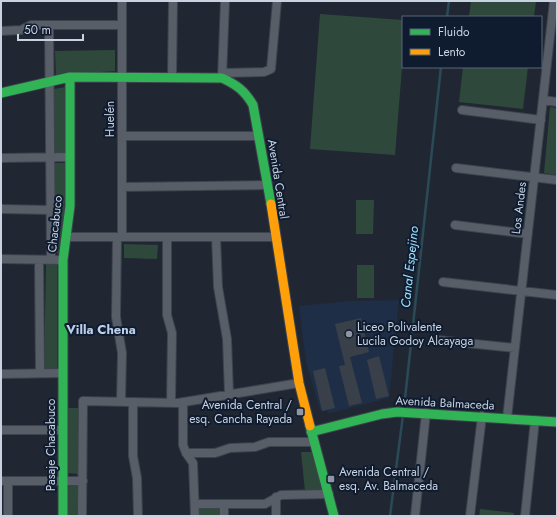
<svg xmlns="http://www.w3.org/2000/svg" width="558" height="517" viewBox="0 0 558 517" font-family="Jost,sans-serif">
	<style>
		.built { fill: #1d2e46 }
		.green { fill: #2f483c }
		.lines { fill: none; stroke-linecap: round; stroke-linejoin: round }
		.stream { stroke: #2b4a57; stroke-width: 2.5 }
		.building { fill: #3a4049 }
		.street-casing { stroke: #3d434d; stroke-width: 10 }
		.fast-casing { stroke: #3d434d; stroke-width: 11 }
		.slow-casing { stroke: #3d434d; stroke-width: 11 }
		.street { stroke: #585e68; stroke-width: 8 }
		.fast { stroke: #30b455; stroke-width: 9 }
		.slow { stroke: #ff9f0a; stroke-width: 9 }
		.poi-dot { fill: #8e96a3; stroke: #0f1c30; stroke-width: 1.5 }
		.labels { text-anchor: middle; stroke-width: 4; stroke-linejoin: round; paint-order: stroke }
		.street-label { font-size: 12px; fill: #c9d2e0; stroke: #0f1c30 }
		.poi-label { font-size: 12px; fill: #c9d2e0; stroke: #0f1c30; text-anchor: start }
		.water-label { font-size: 13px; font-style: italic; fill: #9fe0fc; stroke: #0f1c30 }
		.neighbourhood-label { font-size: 13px; font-weight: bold; fill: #bdcfea; stroke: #0f1c30 }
	</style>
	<rect width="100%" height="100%" fill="#202732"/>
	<path class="built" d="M399 300 389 398 331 413 320 410 306 362 299 306 348 301Z"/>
	<path class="green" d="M471 1H536L534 17H469Z
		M320 14 403 20V55L395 155 310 149Z
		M115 50V71L56 75 55 51Z
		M463 67H528L523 109 459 102Z
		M66 87 67 153 54 154V89Z
		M550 107 557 108V175L544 173Z
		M54 163H67L62 254 55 253Z
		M356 200H374L373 234H356Z
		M124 244 158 245 157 259 124 258Z
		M54 262 57 265V368L44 371 46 264Z
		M357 265H374V298H357Z
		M66 408H79V474L67 473Z
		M301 452H312L324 491H305Z
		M67 484 77 485 79 487 78 516H65Z
		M199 508H222L221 516H199Z
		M480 509 514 513 513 516H479Z"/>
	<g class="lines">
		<path class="stream" d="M447 17 449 1
			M404 408 441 67
			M390 516 403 415"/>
	</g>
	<path class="building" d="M361 318 369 352 350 357 362 403 349 406 339 366 345 365 335 324Z
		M379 356 389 396 376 399 367 360Z
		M325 368 335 408 322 411 313 371Z"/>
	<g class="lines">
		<g class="street-casing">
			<path id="street" d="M122 1V237
				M49 25 51 259
				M1 31 21 30 31 25H121
				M222 73 264 72 271 69 277 1
				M172 77 173 1
				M222 78 225 1
				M543 100 557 102
				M462 110 541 120
				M122 136H259
				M1 158 70 157
				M456 168 557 180
				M122 187 267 185
				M1 209 50 210
				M455 225 528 234
				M66 237H276
				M117 237 116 317 122 353 121 402
				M167 237V315L172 333 171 403
				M216 237 218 287 227 339 229 394
				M1 259 63 260
				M39 260 40 373
				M443 282 557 295
				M437 340 515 348
				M1 374 63 373
				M133 402V456L137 478 138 516
				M183 402V445L186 453 193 463 195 516
				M507 418 554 1
				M1 430H63
				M186 453H215L230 448 255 447 269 442H313
				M1 481H83
				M8 481V516
				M276 497V516
				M195 504H265L281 495 329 494
				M224 505V516
				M82 516 83 401 178 403 299 383
				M415 516 426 413
				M470 516 482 416
				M525 516 535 420"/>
		</g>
		<g class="fast-casing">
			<path id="fast" d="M1 93 70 77 222 78C237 85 245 91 253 105L271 204
				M310 426 334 516
				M311 432 382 414 397 412 557 422
				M63 516V260L70 206V77"/>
		</g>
		<g class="slow-casing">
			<path id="slow" d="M271 204 299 383 310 426"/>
		</g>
		<use href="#street" class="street"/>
		<use href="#fast" class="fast"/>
		<use href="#slow" class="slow"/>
	</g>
	<g class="poi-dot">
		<circle cx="349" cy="334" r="4"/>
		<rect x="296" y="408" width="8" height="8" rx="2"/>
		<rect x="327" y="475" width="8" height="8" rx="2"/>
	</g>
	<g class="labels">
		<g class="street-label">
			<text transform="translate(110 119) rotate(-90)" y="4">Huelén</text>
			<text transform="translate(278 179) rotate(81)" y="4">Avenida Central</text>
			<text transform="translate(519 208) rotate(-83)" y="4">Los Andes</text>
			<text transform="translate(55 224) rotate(-84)" y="4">Chacabuco</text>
			<text transform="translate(445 403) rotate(3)" y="4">Avenida Balmaceda</text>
			<text transform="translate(51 445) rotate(-90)" y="4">Pasaje Chacabuco</text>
		</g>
		<g class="poi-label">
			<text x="357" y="331">Liceo Polivalente<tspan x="357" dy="14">Lucila Godoy Alcayaga</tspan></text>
			<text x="292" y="409" text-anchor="end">Avenida Central /<tspan x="292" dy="14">esq. Cancha Rayada</tspan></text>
			<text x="339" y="476">Avenida Central /<tspan x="339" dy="14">esq. Av. Balmaceda</tspan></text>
		</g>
		<g class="water-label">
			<text transform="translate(409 267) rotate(-84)" y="5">Canal Espejino</text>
		</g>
		<g class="neighbourhood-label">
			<text x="101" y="334">Villa Chena</text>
		</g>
	</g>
	<rect width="558" height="517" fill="none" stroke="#c9d2e0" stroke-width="4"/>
	<rect x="402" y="16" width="140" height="52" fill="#0f1c30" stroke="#596576"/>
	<rect x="410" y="29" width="20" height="6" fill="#30b455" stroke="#596576"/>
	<text x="438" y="36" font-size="12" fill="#c9d2e0">Fluido</text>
	<rect x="410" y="49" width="20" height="6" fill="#ff9f0a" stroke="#596576"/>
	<text x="438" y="56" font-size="12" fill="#c9d2e0">Lento</text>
	<path d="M18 34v6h65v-6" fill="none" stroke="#c9d2e0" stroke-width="2"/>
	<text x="24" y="34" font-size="12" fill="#c9d2e0" stroke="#0f1c30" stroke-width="3" paint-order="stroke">50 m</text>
</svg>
